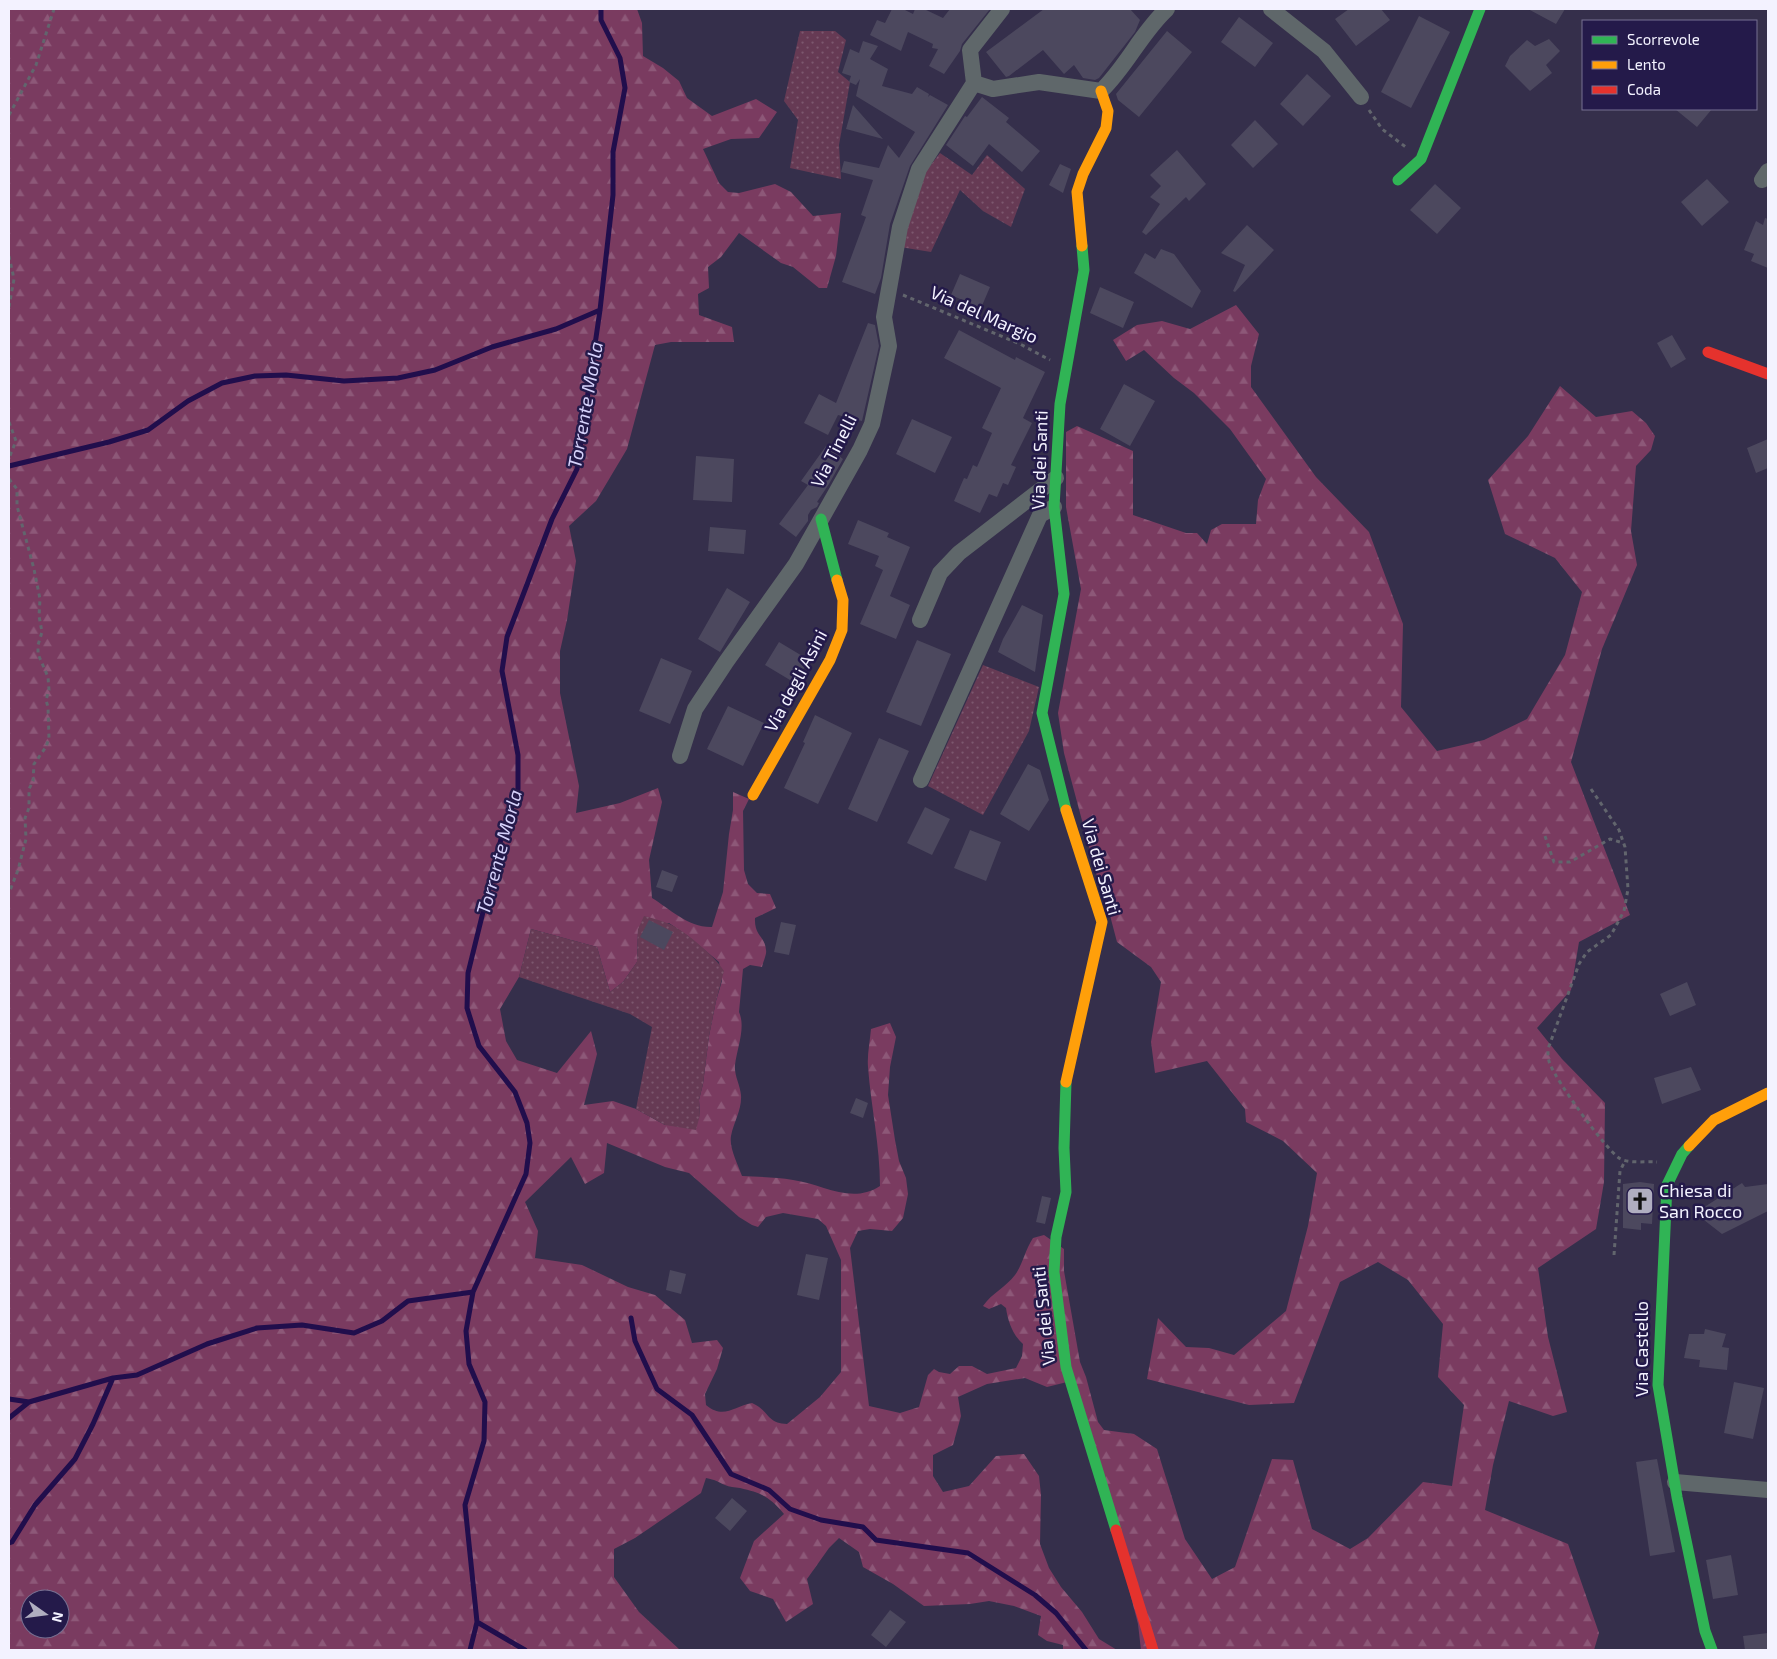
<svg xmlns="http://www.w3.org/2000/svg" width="1777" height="1659" viewBox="0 0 1777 1659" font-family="'Exo 2',sans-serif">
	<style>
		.forest { fill: url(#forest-firs); fill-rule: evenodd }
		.garden { fill: url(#garden-dots) }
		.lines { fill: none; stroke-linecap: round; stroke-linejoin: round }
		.stream { stroke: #210e4c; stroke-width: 5 }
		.building { fill: #4c485e }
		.path { stroke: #62656d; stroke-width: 3; stroke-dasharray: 4 4; stroke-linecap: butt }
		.street { stroke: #5f676a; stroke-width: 16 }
		.fast { stroke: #30b455; stroke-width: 11 }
		.slow { stroke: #ff9f0a; stroke-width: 11 }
		.jam { stroke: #e5322d; stroke-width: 11 }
		.labels { text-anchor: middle; stroke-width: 5; stroke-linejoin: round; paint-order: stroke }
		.street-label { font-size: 18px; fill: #f3f2ff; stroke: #241a4a }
		.poi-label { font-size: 18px; fill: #f3f2ff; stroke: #241a4a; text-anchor: start }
		.water-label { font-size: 19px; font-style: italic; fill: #d6d2fb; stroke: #241a4a }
	</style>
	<defs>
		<pattern id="forest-firs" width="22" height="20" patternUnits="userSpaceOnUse" patternTransform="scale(1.25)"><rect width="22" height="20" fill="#7a3b60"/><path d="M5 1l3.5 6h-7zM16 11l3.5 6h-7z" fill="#8d5878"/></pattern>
		<pattern id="garden-dots" width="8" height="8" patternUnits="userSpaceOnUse" patternTransform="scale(1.25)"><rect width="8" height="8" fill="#663a54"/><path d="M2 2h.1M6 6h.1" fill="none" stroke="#7c576e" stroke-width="1.8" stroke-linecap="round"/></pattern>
	</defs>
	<rect width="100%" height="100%" fill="#352f4b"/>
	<path class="forest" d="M9 9H637L642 23 643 56 663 68 679 81 687 98 712 116 756 99 777 112 759 138 731 139 703 149 719 183 728 192 739 193 775 184 791 192 813 216 841 213 836 256 827 288H819L793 267 781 263 739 233 721 257 708 267 709 288 698 294 699 315 732 327 734 342H671L655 345 627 449 596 501 569 526 576 561 567 620 560 651V693L579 786 576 813 620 803 658 788 662 802 649 860 652 898C670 909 689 928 712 927L723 892 729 834 733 810V792L749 799 743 811 744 870 748 884 757 893 770 894 776 908 755 918C754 936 765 936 766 950 767 954 763 962 762 967L750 965 743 969 739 1012C746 1028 737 1048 735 1065 734 1075 740 1085 741 1095 742 1110 734 1121 731 1136 729 1148 738 1164 742 1176 759 1177 776 1177 793 1180 823 1184 851 1205 880 1186 880 1145 871 1107 868 1067 867 1055 870 1041 871 1029L890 1023 896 1037 890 1067 888 1095 895 1140 899 1161 906 1178 908 1194 903 1218 892 1231 870 1229 858 1231 850 1248 869 1406 900 1413 919 1407 928 1375 934 1369 939 1372 950 1374 959 1366H972L987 1374 1016 1368 1022 1356 1023 1344C1013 1335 1008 1322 1006 1308L1001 1304 989 1309 983 1306C992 1293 1006 1287 1015 1275 1023 1264 1025 1250 1033 1238L1044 1235 1064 1249V1271L1080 1362 1086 1377 1098 1422 1104 1430 1134 1434 1157 1449 1185 1539 1212 1579 1235 1567 1272 1459 1293 1460 1312 1529 1350 1549 1368 1538 1423 1482 1452 1486 1464 1405 1438 1377 1443 1324 1408 1280 1378 1262 1340 1282 1294 1403 1249 1405 1147 1379 1158 1318 1186 1347 1209 1348 1234 1355 1286 1311 1308 1226 1317 1173 1283 1141 1246 1122 1245 1109 1207 1061 1155 1073 1151 1042 1161 982 1151 967 1117 942 1107 904 1096 873 1064 753 1058 713 1081 589 1066 507V432L1077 426 1133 451V515L1186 533H1197L1207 544 1211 530 1222 524H1256L1258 500 1266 479 1230 429 1194 393 1174 378 1144 350 1126 361 1113 340 1137 325 1162 321 1190 329 1236 305 1259 334 1251 366V387L1316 477 1369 532 1403 624 1401 707 1437 751 1484 740 1527 719 1565 655 1582 592 1555 558 1505 534 1488 480 1528 436 1560 386 1596 417 1632 411 1646 423 1655 436 1651 450 1636 466 1631 531 1637 565 1602 649 1571 762 1630 915 1579 942 1571 990 1537 1028 1562 1059 1605 1103 1604 1182 1596 1229 1538 1268 1548 1337 1567 1412 1553 1416 1509 1401 1493 1465 1485 1510 1568 1544 1599 1633 1594 1650H1141L1138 1624 1075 1380 1047 1387 1025 1378 987 1384 958 1397 961 1416 953 1445 933 1455V1476L943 1492 969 1486 996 1456 1024 1454 1039 1476 1041 1495 1040 1544 1049 1568 1061 1587 1082 1612 1099 1639 1117 1650H1063V1645L1047 1641 1038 1635 1041 1616 1014 1606 989 1601 970 1604 924 1606 893 1584 863 1567 859 1552 839 1538 829 1548 807 1579 813 1604 786 1622 773 1599 750 1591 740 1578 754 1541 784 1514C770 1497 762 1493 740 1488 735 1487 729 1487 725 1485 716 1481 716 1480 706 1478L701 1493 635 1538 614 1549V1577L639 1612 680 1650H9ZM669 923 688 936 719 962 722 981 716 1001 709 1036 703 1084 699 1100 700 1115 665 1125 636 1109 613 1101 584 1105 597 1054 591 1031 557 1073 517 1060 506 1041 500 1009 519 977 531 929 597 947 610 992 623 982 637 962 638 929ZM607 1143 665 1167 689 1173 739 1217 752 1225 758 1227 766 1217 783 1213 818 1219 826 1226 841 1260V1372L820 1397 787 1424C766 1423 770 1411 752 1403 734 1406 724 1420 706 1405L705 1394 717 1369 723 1348 717 1340 692 1343 685 1320 655 1295 628 1287 582 1265 535 1258 538 1231 525 1202 571 1157 585 1184 604 1173ZM30 1599H60V1629H30Z"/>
	<path class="garden" d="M800 31H835L846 40 838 72 850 82 839 145 841 179 790 168 798 120 784 101Z
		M940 153 972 175 987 155 1025 189 1011 227 983 211 960 190 931 252 900 247 923 175Z
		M983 665 1039 687 1029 731 983 815 928 786Z
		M644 916C652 918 660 920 667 923 682 928 716 957 724 971L716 1001 709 1036 703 1084 699 1100 700 1115 696 1130 665 1125 636 1109 652 1027 630 1014 519 977 531 929 597 947 610 992 623 982 637 962 638 929Z"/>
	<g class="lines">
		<path class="stream" d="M9 466 109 442 148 430 188 401 222 383 255 376 286 375 344 381 398 378 435 370 492 347 556 329 600 310
			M631 1318 635 1341 657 1389 692 1415 731 1474 769 1490 790 1509 821 1520 863 1527 876 1540 968 1553 1035 1595 1056 1613 1086 1650
			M9 1399 29 1402
			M9 1418 29 1402 113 1378 137 1375 207 1344 257 1328 302 1325 354 1333 382 1321 408 1301 473 1292
			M9 1543 12 1542 35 1505 75 1459 93 1424 113 1378
			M477 1622 525 1650
			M470 1650 477 1622 465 1505 484 1441 485 1402 469 1364 466 1331 473 1292 526 1174 530 1143 527 1123 515 1092 479 1046 467 1008 468 973 501 839 518 789V755L502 671 507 637 552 519 577 469 600 310 613 195V152L625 88 620 58 601 20V9"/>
	</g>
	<path class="building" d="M892 9H903L913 14 915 9H924L943 18 950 9H990L962 44 960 51 944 74 929 66 938 49 932 48 933 44 908 32 901 51 870 35 877 20 885 23Z
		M1044 9H1130L1140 20 1135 32 1099 78 1095 80 1083 78 1074 65 1064 74 1043 50 1009 76 1006 77 986 52Z
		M1349 9H1381L1390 20 1356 46 1335 19Z
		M1528 9H1565L1556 24Z
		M1419 16 1450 32 1411 108 1381 92Z
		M1239 17 1273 43 1255 67 1221 42Z
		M1167 31 1192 52 1139 117 1118 100 1116 94Z
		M1549 39 1560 51 1546 65 1552 73 1530 91 1505 66 1510 56 1527 40 1535 46Z
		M863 41 878 46 870 59 888 69 882 86 912 94 917 87 929 94 928 97 930 95 948 105 910 166 890 224 881 278 875 294 842 282 866 217 861 215 873 180 841 172 844 161 879 168 888 145 899 158 915 132 856 96 860 79 856 85 849 82 851 76 842 73 850 49 859 53Z
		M1307 74 1331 96 1303 126 1280 104Z
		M982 97 1009 118 1006 122 1040 151 1022 172 989 144 973 166 946 145 965 116 967 117Z
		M853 105 883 139 846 129Z
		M1675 109H1712L1697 127Z
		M1255 120 1278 144 1253 168 1231 145Z
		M1177 150 1206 184 1189 201 1186 197 1146 235 1142 232 1160 204 1150 197 1161 186 1150 175Z
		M1060 164 1071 169 1063 193 1049 185Z
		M1707 179 1729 202 1702 226 1681 202Z
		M1435 184 1461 208 1437 234 1410 210Z
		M1765 218 1768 219V268L1751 261 1754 254 1744 250 1756 221 1763 225Z
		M1247 225 1274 250 1235 292 1233 291 1245 265 1221 253Z
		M1161 249 1174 254 1201 291 1192 308 1134 273 1145 253 1155 259Z
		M960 274 990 287 981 308 951 295Z
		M1100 287 1134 302 1123 328 1090 313Z
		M868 323 875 325 879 346 862 421 838 415 828 435 804 423 819 394 836 403Z
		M959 330 1015 360 1016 357 1045 372 1023 418 1032 423 1011 465 1016 467 1008 485 1003 483 997 497 989 494 980 513 954 501 964 478 967 479 973 465 977 467 992 433 982 428 1001 388 944 358Z
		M1672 335 1686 359 1671 368 1657 343Z
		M1124 384 1155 401 1130 446 1100 429Z
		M912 419 952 437 935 473 896 454Z
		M1768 439V468L1756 473 1747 448Z
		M826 446 843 459 829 484 817 502 819 503 817 507 811 510 808 515V521L796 537 779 524 808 485 801 481Z
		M696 456 734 459 732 502 693 500Z
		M858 520 889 533 887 537 910 547 890 596 910 605 896 639 860 624 883 570 875 566 879 556 848 544Z
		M710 527 746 530 744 554 708 551Z
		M727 588 750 602 720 652 698 639Z
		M1022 605 1043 615 1035 672 998 652 1003 639Z
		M917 640 951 654 921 726 886 712Z
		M779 642 809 660 795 683 765 665Z
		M661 658 692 671 670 724 639 711Z
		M728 706 764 723 743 766 707 749Z
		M815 715 852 733 818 804 784 788 805 743 803 742Z
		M879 738 909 751 877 822 848 809Z
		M1028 764 1040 770 1049 800 1029 831 1000 814Z
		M925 807 950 819 932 855 907 843Z
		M970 830 1001 842 986 881 954 868Z
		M662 870 678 876 672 892 656 887Z
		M649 920 673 932 664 950 640 937Z
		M781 922 796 925 789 955 774 952Z
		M1687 982 1696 1005 1670 1016 1660 994Z
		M1691 1067 1701 1090 1662 1104 1654 1078Z
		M856 1098 868 1103 863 1118 850 1113Z
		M1640 1182 1654 1184 1652 1224 1641 1223V1230L1623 1228V1184Z
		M1742 1183 1745 1187 1768 1184V1211L1722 1234 1695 1213Z
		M1042 1196 1051 1198 1045 1224 1036 1222Z
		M806 1254 828 1258 819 1300 797 1295Z
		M670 1270 686 1274 681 1294 666 1290Z
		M1705 1329 1726 1334 1722 1347 1729 1348 1727 1370 1699 1367 1700 1360 1684 1358 1689 1334H1704Z
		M1734 1382 1764 1388 1753 1439 1724 1433Z
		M1657 1459 1675 1552 1650 1556 1636 1462Z
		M732 1498 747 1511 730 1531 715 1518Z
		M1731 1555 1738 1595 1713 1599 1706 1560Z
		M890 1610 906 1622 886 1647 871 1635Z
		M1768 1633V1650H1745L1743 1636Z"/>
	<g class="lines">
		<path class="path" d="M1369 110 1382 129 1407 148
			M9 115 36 65 54 9
			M9 256 14 279 9 307
			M903 295 1020 344 1050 360
			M9 422 16 441 9 458
			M9 479 17 489V506L34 569 40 599 39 616 42 632 38 645V654L48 677 49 690 46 700 48 707 49 738 46 747 34 764 33 781 29 789V808L25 818 26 839 18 870 9 893
			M1591 789 1619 830 1625 847 1628 889 1624 911 1611 935 1587 952 1579 964 1548 1049C1548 1054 1548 1060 1550 1064 1557 1082 1604 1147 1619 1158 1628 1164 1646 1161 1657 1162
			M1545 836 1554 862H1570L1610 839 1623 843
			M1614 1255 1620 1171 1625 1161"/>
		<path class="street" d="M1271 9 1324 51 1361 97
			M974 83 993 89 1039 82 1101 91C1127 66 1141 33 1167 9
			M974 83 970 50 1002 9
			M1762 180 1768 171
			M920 620 940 573 959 553 1056 478
			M680 756 695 709 726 662 796 564 860 450 872 424 889 346 884 317 900 227 919 169 974 83
			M921 780 1040 515 1054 507
			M1675 1482 1768 1490"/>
		<path class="fast" d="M1398 180 1421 159 1480 9
			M821 519 837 580
			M1066 810 1042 713 1064 594 1054 507 1060 404 1084 270 1082 246
			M1066 1082 1064 1148 1066 1192 1056 1237 1054 1272 1066 1367 1116 1530
			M1689 1146 1682 1154 1667 1185 1658 1385 1677 1497 1705 1631 1712 1650"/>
		<path class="slow" d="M1082 246 1077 192 1083 174 1106 128 1108 111 1101 91
			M753 795 830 660 842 630 843 600 837 580
			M1066 1082 1102 922 1066 810
			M1689 1146 1714 1120 1768 1093"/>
		<path class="jam" d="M1708 352 1768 374
			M1116 1530 1153 1650"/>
	</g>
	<defs>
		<g id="church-square" transform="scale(1.4375)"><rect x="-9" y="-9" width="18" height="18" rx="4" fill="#b0aec0" stroke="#241a4a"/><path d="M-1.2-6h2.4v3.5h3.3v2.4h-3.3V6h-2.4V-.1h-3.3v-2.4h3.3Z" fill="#111"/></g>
	</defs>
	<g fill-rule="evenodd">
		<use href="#church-square" x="1640" y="1201"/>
	</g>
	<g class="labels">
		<g class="street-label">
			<text transform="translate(984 315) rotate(24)" y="6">Via del Margio</text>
			<text transform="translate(834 451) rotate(-63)" y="6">Via Tinelli</text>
			<text transform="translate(1040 460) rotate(-88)" y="6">Via dei Santi</text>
			<text transform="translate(796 681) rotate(-62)" y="6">Via degli Asini</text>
			<text transform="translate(1101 867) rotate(74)" y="6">Via dei Santi</text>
			<text transform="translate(1044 1316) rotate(-96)" y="6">Via dei Santi</text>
			<text transform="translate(1642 1349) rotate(-90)" y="6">Via Castello</text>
		</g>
		<g class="poi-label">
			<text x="1659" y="1197">Chiesa di<tspan x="1659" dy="21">San Rocco</tspan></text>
		</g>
		<g class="water-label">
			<text transform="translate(585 405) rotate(-80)" y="7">Torrente Morla</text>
			<text transform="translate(499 852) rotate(-75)" y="7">Torrente Morla</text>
		</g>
	</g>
	<rect width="1777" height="1659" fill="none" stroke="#f3f2ff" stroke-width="20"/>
	<rect x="1582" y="20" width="175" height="90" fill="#241a4a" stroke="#777092"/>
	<rect x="1592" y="36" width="25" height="8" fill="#30b455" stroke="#777092"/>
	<text x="1627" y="45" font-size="15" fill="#f3f2ff">Scorrevole</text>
	<rect x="1592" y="61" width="25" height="8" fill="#ff9f0a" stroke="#777092"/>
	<text x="1627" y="70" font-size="15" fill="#f3f2ff">Lento</text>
	<rect x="1592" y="86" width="25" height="8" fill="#e5322d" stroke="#777092"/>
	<text x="1627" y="95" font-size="15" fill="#f3f2ff">Coda</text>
	<g transform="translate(45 1614) rotate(104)"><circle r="24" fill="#241a4a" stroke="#777092"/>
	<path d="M0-4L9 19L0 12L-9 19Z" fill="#b0aec0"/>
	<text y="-8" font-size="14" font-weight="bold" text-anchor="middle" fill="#f3f2ff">N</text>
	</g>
</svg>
